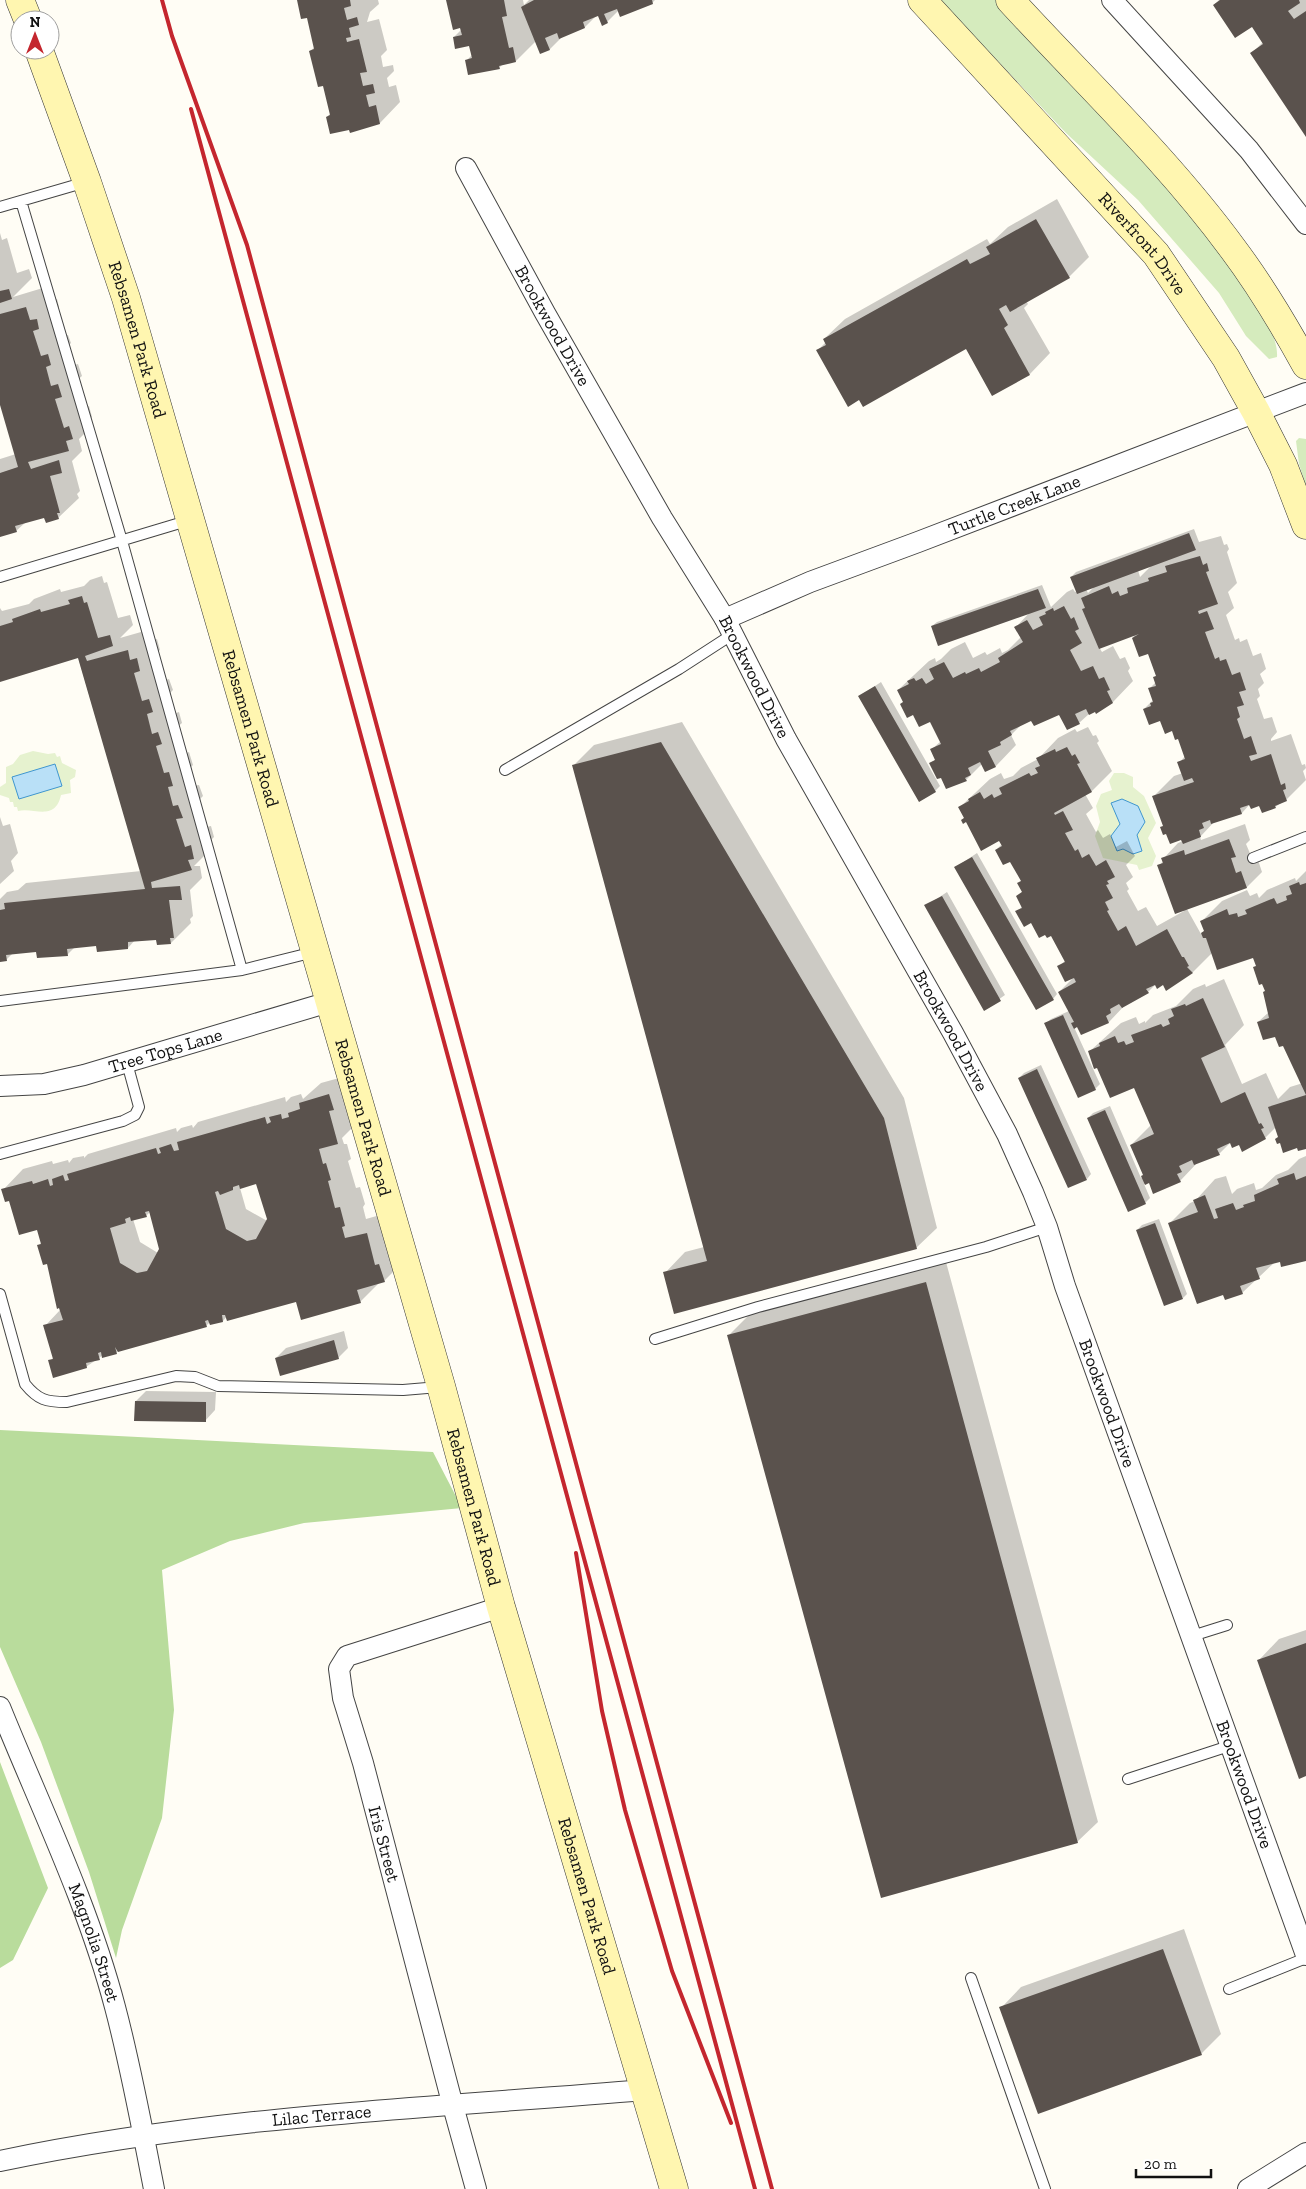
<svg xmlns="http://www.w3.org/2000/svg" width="1306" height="2189" viewBox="0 0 1306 2189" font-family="'Zilla Slab',serif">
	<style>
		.green { fill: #d5ebbd }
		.forest { fill: #b9dc9c }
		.pitch { fill: #e6f2cf }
		.water { fill: #b9e0f7; stroke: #3f96cf }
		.shadow { fill: #0003; fill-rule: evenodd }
		.building { fill: #5a524d; fill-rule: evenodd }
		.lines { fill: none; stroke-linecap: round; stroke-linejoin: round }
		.lane-casing { stroke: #444; stroke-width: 12 }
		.street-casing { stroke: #444; stroke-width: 22 }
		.secondary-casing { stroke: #333; stroke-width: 29 }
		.lane { stroke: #fff; stroke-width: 10 }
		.street { stroke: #fff; stroke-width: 20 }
		.secondary { stroke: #fff6b0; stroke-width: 28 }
		.rail { stroke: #c4262e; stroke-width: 4 }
		.labels { text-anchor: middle; stroke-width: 5; stroke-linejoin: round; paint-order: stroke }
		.street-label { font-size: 18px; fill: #111; stroke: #fff }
	</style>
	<rect width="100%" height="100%" fill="#fffdf5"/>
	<path class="green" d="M940 0H996L1192 215 1265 317C1270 329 1278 343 1277 357L1269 359 1246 336 1219 293 1138 200 1066 133Z
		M1299 438 1306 439V486L1299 464 1296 441Z"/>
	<path class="forest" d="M0 1430 433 1452 462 1508 304 1523 230 1541 162 1570 174 1710 162 1818 122 1930 116 1958 89 1872 41 1742 0 1647Z
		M0 1762 48 1888 13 1960 0 1968Z"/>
	<path class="pitch" d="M33 751 48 754 55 753 57 757 60 756 62 763 76 770 75 777 70 780 71 793 61 795C55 822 34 807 18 811L17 807H14L13 802H10L9 798 0 795V787L6 783V767L13 764 20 755Z
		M1114 773H1124L1133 777V787L1144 796 1156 823 1148 838 1156 856 1152 866 1139 870 1137 865 1103 858 1095 836 1100 822 1096 806 1101 794 1112 790 1109 781Z"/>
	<path class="water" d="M55 764 62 786 19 799 12 777Z
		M1122 799 1138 806 1145 822 1137 835 1142 851 1133 854 1123 849 1117 851 1111 836 1120 824 1111 803Z"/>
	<path class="shadow" d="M298 0H378L379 4 370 12 367 22 379 19 387 50 381 56 383 67 393 65 394 71 387 78 389 87 396 85 400 102 380 123 351 132 350 128 327 117 331 113 324 85 310 51 315 47 308 16Z
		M448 0H523L524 5 529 0H655L652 3 619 10 607 22 599 14 597 15 585 27 563 36 550 49 541 53 536 41 516 61 503 64 499 68 467 60 472 55 470 45 454 37 462 29Z
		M1219 0H1306V135L1252 53 1263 42 1252 25 1214 5Z
		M1057 199 1089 257 1069 277 1026 301 1028 304 1024 308 1050 353 1030 374 993 395 966 348 818 350 826 342 824 339 845 319 987 239 990 244 1008 227Z
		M0 233 2 240 7 238 17 273 29 269 32 278 13 297 46 287 50 301 57 299 59 307 54 312 61 336 68 335 71 343 66 348 71 366 78 364 82 376 76 381 84 408 89 406 92 417 87 423 89 429 79 439 82 451 72 461 80 491 77 494 79 498 58 518 45 516 26 522 16 531 0 536V459L16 454 0 401Z
		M1194 529 1199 542 1221 536 1224 545 1227 544 1229 549 1227 552 1237 583 1228 592 1234 608 1226 615 1235 640 1239 638 1240 642 1247 639 1253 656 1261 653 1266 669 1260 674 1264 683 1258 689 1260 696 1257 699 1264 719 1272 717 1277 732 1271 739V741L1291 734 1302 765 1305 764 1306 768 1303 771 1306 780 1286 800 1275 807 1250 804 1242 813 1215 821 1200 837 1201 840 1245 824 1250 840 1246 844 1252 858 1257 857 1262 872 1247 887 1187 909 1201 934 1205 930 1202 921 1222 901 1247 890 1250 896 1257 893 1259 898 1267 890 1295 878 1296 881 1306 871V1147H1298L1279 1136 1276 1127 1265 1138 1243 1150 1239 1143 1231 1142 1219 1154 1198 1162 1180 1181 1149 1182 1144 1184 1150 1198 1145 1203 1088 1118 1093 1113 1110 1106 1141 1178 1144 1175 1131 1145 1151 1125 1135 1086 1090 1051 1121 1023 1136 1017 1139 1024 1145 1021V1023L1153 1015 1176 1006 1193 989 1205 984 1206 987 1224 979 1244 1025 1225 1045 1242 1084 1266 1073 1278 1099 1290 1087 1303 1083 1284 1045 1276 1035 1258 1022 1269 1012 1264 992 1266 990 1253 956 1212 953 1192 973 1163 984H1156L1148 992 1126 1004 1109 1022 1082 1033 1077 1025 1074 1027 1100 1084 1095 1089 1046 1023 1051 1019 1069 1011 1059 992 1074 977 1058 967 1066 960 1052 934 1017 911 1023 906 1017 896 1023 891 1022 881 1010 860 996 850 1002 844 1000 839 962 820 965 817 960 807 990 779 1001 773 1004 779 1013 776 1021 768 1038 759 1058 738 1075 729 1077 732 1088 727 1093 736 1096 735 1099 741 1097 743 1112 771 1092 791 1085 794 1093 808 1086 814 1096 832 1098 830 1103 838 1110 834 1116 847 1127 841 1135 856 1126 865 1133 877 1126 883 1129 889 1127 891 1138 911 1146 907 1157 926 1184 911 1159 866 1163 861V859L1178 843 1183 841 1164 825 1154 796 1174 776 1183 773 1179 763 1185 756 1179 738 1173 730 1144 709 1153 700 1149 689 1156 682 1155 677 1157 675 1149 653 1140 656 1133 635 1099 647 1102 652 1113 646 1120 659 1125 657 1130 668 1128 671 1133 681 1113 702 1097 712 1096 710 1089 714 1079 723 1060 714 1032 719 1023 723 1011 735 1016 745 996 766 986 770 982 764 966 780 941 776 931 764 936 759 931 750 941 741 930 720 913 714 898 690 929 661 935 658 936 662 941 659 951 649 965 642 973 658 985 652 987 655 1000 648 1002 653 1008 650 1021 637 1016 627 1031 611 932 626 937 622 1042 585 1051 607 1067 592 1073 589 1075 592 1077 591 1071 577 1076 572ZM1152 565 1140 577 1138 570ZM1096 585 1088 593 1086 589Z
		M102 576 104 583 107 582 118 618 130 615 133 625 120 638 148 630 151 641 157 639 160 650 155 654 162 681 169 679 173 690 167 696 173 714 179 712 182 723 176 728 184 754 189 752 193 765 189 769 193 786 199 785 203 796 197 802 206 827 211 826 214 837 209 842 211 849 194 866H200L202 878 190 890 193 916 190 919 191 923 171 943 158 939 135 940 128 948 97 944 75 947 67 955 38 950 13 953 6 960 0 961V899L7 892 18 890 26 883 141 871 78 657 0 681V608L2 611 29 604 34 599 60 589 61 592 84 586 90 580Z
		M881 682 940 786 935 791 860 696Z
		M682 722 904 1098 937 1228 916 1248 665 1273 685 1252 704 1247 573 766 594 745Z
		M0 817 3 826 10 824 18 853 11 861 14 871 0 884Z
		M977 853 1057 994 1053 999 956 867Z
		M947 892 1005 995 985 1009 926 906Z
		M1041 1065 1091 1174 1087 1179 1019 1078 1024 1073Z
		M350 1075 358 1122 342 1138 344 1144H347L351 1159 348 1161 356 1188 360 1187 365 1204 363 1207 366 1219 387 1213 404 1261 384 1281 380 1282 360 1302 297 1300 227 1316 223 1321 210 1322 206 1326 119 1350 116 1353 103 1355 86 1367 50 1361 54 1357 45 1326 61 1309 48 1262 39 1245 42 1242 38 1229 3 1190 23 1169 52 1161 53 1164 68 1160 69 1163 73 1158 84 1156V1158L88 1154 176 1128 177 1132 181 1128 192 1125 193 1128 198 1122 285 1097 286 1102 291 1097 301 1094 303 1099 321 1083ZM257 1183 269 1222 246 1209 240 1188ZM150 1212 161 1249 158 1253 140 1242 133 1219 146 1216Z
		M1306 1156V1260L1275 1262 1242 1293H1224L1170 1223 1190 1203 1195 1201 1215 1179 1226 1176 1232 1194 1237 1189 1254 1183 1256 1190 1262 1188 1276 1175 1288 1170 1299 1159Z
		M1159 1219 1187 1294 1183 1298 1137 1230 1142 1225Z
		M946 1262 1098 1822 1077 1842 728 1336 749 1315Z
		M344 1331 348 1348 338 1358H276L286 1348Z
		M146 1391 216 1392 215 1410 205 1421 136 1401Z
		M1306 1630V1775L1259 1660 1279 1639Z
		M1184 1929 1221 2034 1201 2054 1001 2008 1021 1987Z"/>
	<path class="building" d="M297 0H350L351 6 344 8 347 20 357 17 359 25 349 28 351 37 346 38 347 42 359 39 367 72 360 73 363 86 373 84 375 93 366 95 369 107 376 105 380 124 350 133 349 130 330 134 326 117 330 115 323 86 318 87 309 51 314 49 307 18 301 19Z
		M446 0H504L507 16 502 17 509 48 513 47 516 62 499 66 500 69 468 75 465 60 472 58 469 46 455 49 453 37 462 35 460 28 453 30Z
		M534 0H652L653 4 620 17 617 9 604 14 608 23 602 26 598 16 583 22 585 28 559 39 557 33 545 38 550 50 540 54 521 7Z
		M1220 0H1299L1300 3 1288 11 1294 19 1306 11V137L1250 53 1263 44 1252 27 1235 38 1213 5Z
		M1036 219 1070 278 1010 312 1006 305 999 309 1008 325 1004 328 1030 375 992 396 966 349 863 407 859 400 848 407 816 350 826 345 823 339 967 259 970 264 990 254 986 247Z
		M9 289 12 299 0 303V291Z
		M26 307 30 320 37 319 39 329 33 331 41 356 48 354 51 365 46 367 51 386 58 384 62 397 55 399 64 428 69 426 73 439 66 441 69 451 28 462 31 469 59 460 62 473 50 476 60 513H57L59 519 46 523 44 518 15 526 17 532 0 537V473L18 467 0 405V314Z
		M1189 533 1196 550 1077 594 1070 577Z
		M1200 556 1203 565 1207 563 1209 571 1206 572 1218 604 1198 611 1199 614 1207 611 1214 629 1205 632 1215 659 1219 657 1220 661 1226 659 1232 675 1240 672 1246 690 1239 692 1244 705 1237 707 1240 717 1237 719 1244 739 1251 736 1257 754 1249 756 1251 761 1271 754 1281 785 1285 783 1286 789 1283 790 1287 801 1275 806 1276 808 1262 813 1259 806 1251 809 1249 805 1240 808 1242 814 1211 824 1210 820 1202 823 1204 828 1199 830 1201 837 1183 844 1181 840 1170 844 1166 834 1163 835 1160 827 1163 826 1152 796 1194 782 1192 778 1184 781 1177 762 1185 759 1178 739 1175 740 1172 731 1165 734 1160 721 1149 725 1143 709 1151 706 1150 703 1153 702 1148 688 1156 686 1153 677 1156 676 1148 654 1139 657 1132 638 1139 634 1099 649 1082 609 1085 608 1081 598 1109 586 1112 594 1118 591 1120 596 1128 593 1127 588 1149 581 1148 578 1167 572 1165 566Z
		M1038 589 1046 608 938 646 931 626Z
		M82 596 84 603 87 602 98 638 110 635 113 646 85 656 87 661 128 650 130 660 137 658 140 671 134 673 142 701 149 699 153 712 147 714 152 734 158 732 162 744 156 746 164 773 169 772 173 786 168 787 173 806 178 805 183 818 176 819 185 847 191 845 194 859 188 860 192 870 151 882 152 888 180 886 182 900H169L174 938H170L171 944 157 945 156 940 128 942V949L97 952 96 946 67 949 68 956 37 958 36 952 6 955 7 961 0 962V910L5 909 4 903 145 889 78 658 0 682V626L13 622 12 619 40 609 41 612 70 604 68 600Z
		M1064 606 1071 619 1074 617 1079 629 1075 631 1082 643 1070 650 1081 671 1093 666 1099 679 1104 677 1110 690 1107 691 1113 703 1096 714 1095 712 1089 715 1086 709 1075 714 1080 724 1067 730 1059 715 1034 726 1031 721 1010 731 1012 735 1000 742 1001 745 988 751 996 767 985 772 980 762 968 768 971 775 965 778 967 781 946 789 941 778 937 779 929 763 935 760 930 749 941 744 930 722 919 727 913 715 907 718 900 704 903 702 897 690 909 684 907 681 914 678 916 681 922 678 926 684 934 679 929 669 944 662 953 678 965 672 966 674 979 668 981 672 1000 662 998 658 1023 642 1014 627 1027 620 1033 630 1043 625 1039 617 1046 614 1045 612 1053 608 1054 611Z
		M875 686 936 792 919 802 858 696Z
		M661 742 884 1118 917 1249 674 1314 663 1272 707 1261 572 765Z
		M1067 747 1072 756 1075 754 1080 763 1077 764 1092 792 1054 813 1055 815 1063 811 1073 830 1065 833 1075 851 1078 849 1082 858 1089 854 1096 866 1106 860 1115 877 1107 881 1109 884 1106 885 1113 898 1105 902 1109 910 1107 911 1118 931 1126 926 1136 946 1167 929 1182 957H1184L1189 966 1187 967 1193 973 1166 991 1163 985 1157 989 1155 985 1146 989 1149 993 1122 1008 1119 1004 1110 1009 1111 1013 1106 1016 1109 1023 1081 1035 1077 1027 1074 1029 1071 1023 1074 1022 1058 992 1076 982 1074 978 1065 982 1057 966 1065 962 1051 936 1047 938 1045 935 1039 938 1031 923 1024 927 1015 911 1022 908 1016 896 1022 892 1017 883 1021 881 1010 862 1003 865 995 850 1002 846 999 841 981 851 966 822 963 824 961 820 964 818 958 807 969 801 968 799 980 792 984 799 992 794 994 798 1002 794 999 788 1029 773 1031 776 1038 773 1035 768 1040 766 1036 758 1055 749 1056 752Z
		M1229 839 1236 857 1231 858 1236 873 1241 871 1247 888 1175 914 1157 865 1163 863 1161 858 1184 850 1185 855Z
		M972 857 1054 1000 1036 1010 954 867Z
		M1299 882 1300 885 1306 883V1095L1283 1046 1279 1047 1275 1037 1263 1040 1257 1022 1269 1018 1263 992 1265 991 1262 984 1259 985 1253 967 1256 966 1253 958 1217 970 1206 938H1203L1201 933 1204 931 1200 921 1227 909 1229 915 1237 913 1238 917 1247 914 1245 910 1274 898 1277 904 1287 900 1286 896 1292 894 1289 886Z
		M942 896 1001 1001 984 1011 924 905Z
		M1203 998 1225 1047 1201 1058 1221 1103 1245 1092 1259 1124 1261 1123 1264 1128 1261 1129 1266 1139 1242 1152 1239 1145 1232 1148 1230 1143 1217 1149 1220 1155 1194 1165 1192 1160 1179 1166 1182 1172 1177 1174 1181 1182 1153 1194 1149 1183 1145 1185 1141 1176 1143 1175 1130 1145 1154 1134 1134 1088 1110 1098 1097 1068 1094 1069 1088 1051 1100 1046 1099 1043 1115 1036 1118 1043 1124 1041 1126 1045 1134 1042 1131 1035 1161 1024 1163 1027 1170 1024 1168 1019 1174 1016 1171 1009 1185 1004 1186 1006Z
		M1063 1015 1096 1090 1078 1098 1044 1023Z
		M1037 1069 1087 1180 1068 1188 1018 1078Z
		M329 1094 334 1110 329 1111 338 1144 319 1149 323 1164 326 1163 331 1180 328 1181 335 1208 340 1207 345 1226 342 1227 345 1238 367 1233 375 1265 379 1264 385 1282 357 1290 361 1303 301 1320 296 1302 227 1321 225 1315H222L223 1322 210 1325 208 1320 205 1321 207 1327 118 1352 115 1347 117 1354 102 1358 101 1352 98 1353 100 1360 86 1363 87 1368 53 1378 48 1360 53 1359 43 1325 63 1320 59 1308 57 1309 47 1264 43 1265 37 1245 41 1244 37 1230 19 1235 9 1201 5 1202 1 1189 32 1181 33 1184 48 1179 50 1186 53 1185 52 1179 63 1175 65 1181 69 1180 67 1174 156 1148 158 1154 161 1153 159 1148 171 1144 174 1151 179 1150 177 1142 265 1117 267 1124 271 1122 269 1117 281 1114 282 1119 289 1117 288 1113 300 1109 299 1103ZM256 1184 267 1219 256 1239 247 1241 226 1229 215 1192 218 1191 220 1195 233 1190V1187L239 1185 240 1189ZM149 1211 159 1249 147 1271 137 1273 120 1263 110 1228 126 1223 125 1219 130 1217 131 1221 147 1217 145 1212Z
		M1306 1095V1149L1298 1151 1297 1148 1283 1153 1280 1143 1277 1144 1275 1139 1278 1137 1268 1107Z
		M1105 1110 1146 1204 1128 1212 1087 1118Z
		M1294 1173 1296 1180 1306 1176V1261L1281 1267 1280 1262 1256 1268 1260 1279 1240 1286 1243 1294 1225 1300 1223 1295 1197 1304 1168 1223 1198 1212 1193 1200 1205 1195 1214 1219 1218 1218 1215 1209 1233 1203 1236 1210 1244 1207 1243 1205 1255 1201 1254 1195 1279 1184 1277 1179Z
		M1155 1223 1183 1299 1164 1306 1136 1230Z
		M926 1282 1078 1843 881 1898 727 1335Z
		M334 1340 339 1359 280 1376 275 1358Z
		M135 1401 206 1402V1422L134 1421Z
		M1306 1643V1776L1299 1779 1257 1660Z
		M1163 1949 1202 2055 1038 2114 999 2007Z"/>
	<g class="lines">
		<g class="lane-casing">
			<path id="lane" d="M21 201 122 541 242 970
				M0 207 86 182
				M0 577 190 520
				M505 770 679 669 733 634
				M1253 858 1306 837
				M0 1001 242 970 314 952
				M0 1154 123 1121 135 1115 139 1107 127 1063
				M0 1294 25 1384C38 1400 46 1402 67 1402L176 1376 195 1377 218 1386 403 1390 439 1387
				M655 1339 758 1307 986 1247 1047 1227
				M1192 1636 1227 1625
				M1128 1779 1232 1745
				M971 1978 1045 2189
				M1229 1989 1306 1958"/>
		</g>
		<g class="street-casing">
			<g id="street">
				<path d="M1112 0 1249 150 1306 224"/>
				<path id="s1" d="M466 168 545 313 662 518 725 619 786 739 953 1033 1007 1134 1033 1192 1047 1227 1065 1286 1306 1955"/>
				<path id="s2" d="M725 619 810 582 918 542 1306 393"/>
				<path id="s3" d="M0 1086 44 1084 84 1075 329 1002"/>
				<path id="s4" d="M0 1707C40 1806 88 1904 115 2007 131 2067 142 2128 154 2189"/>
				<path id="s5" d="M0 2161C212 2116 430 2108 645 2090"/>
				<path d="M476 2189 453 2106 363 1763 343 1698 339 1669 347 1656 501 1607"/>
				<path d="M1248 2189 1306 2153"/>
			</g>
		</g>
		<g class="secondary-casing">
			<g id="secondary">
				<path d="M20 0 28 20"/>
				<path id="s6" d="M922 0 1156 254 1226 358 1256 412 1283 465 1306 525"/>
				<path d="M1010 0C1085 82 1167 159 1233 249 1260 285 1284 325 1306 365"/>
				<path id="s7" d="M39 50 87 182 126 298 441 1386 501 1607 674 2189"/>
			</g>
		</g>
		<use href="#lane" class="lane"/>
		<use href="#street" class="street"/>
		<use href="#secondary" class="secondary"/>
		<path class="rail" d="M162 0 172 36 247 245 772 2189
			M191 109 755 2189
			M576 1553 602 1711 625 1810 672 1971 731 2123"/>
	</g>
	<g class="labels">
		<g class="street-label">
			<text dy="6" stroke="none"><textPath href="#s6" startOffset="329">Riverfront Drive</textPath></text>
			<text dy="6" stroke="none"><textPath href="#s1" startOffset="180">Brookwood Drive</textPath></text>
			<text dy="6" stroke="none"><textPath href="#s7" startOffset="306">Rebsamen Park Road</textPath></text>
			<text dy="6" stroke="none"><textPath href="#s2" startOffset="311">Turtle Creek Lane</textPath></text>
			<text dy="6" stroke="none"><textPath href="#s1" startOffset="585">Brookwood Drive</textPath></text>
			<text dy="6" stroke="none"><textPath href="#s7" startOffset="711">Rebsamen Park Road</textPath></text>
			<text dy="6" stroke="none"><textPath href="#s1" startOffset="990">Brookwood Drive</textPath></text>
			<text dy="6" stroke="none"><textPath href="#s3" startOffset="170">Tree Tops Lane</textPath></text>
			<text dy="6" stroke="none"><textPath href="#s7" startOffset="1116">Rebsamen Park Road</textPath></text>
			<text dy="6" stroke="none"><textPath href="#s1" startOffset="1395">Brookwood Drive</textPath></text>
			<text dy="6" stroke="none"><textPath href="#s7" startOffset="1521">Rebsamen Park Road</textPath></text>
			<text dy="6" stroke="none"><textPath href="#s1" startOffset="1800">Brookwood Drive</textPath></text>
			<text transform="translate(384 1844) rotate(75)" y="6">Iris Street</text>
			<text dy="6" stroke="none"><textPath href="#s7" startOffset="1926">Rebsamen Park Road</textPath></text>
			<text dy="6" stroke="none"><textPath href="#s4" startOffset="254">Magnolia Street</textPath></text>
			<text dy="6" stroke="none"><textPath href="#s5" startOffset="325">Lilac Terrace</textPath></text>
		</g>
	</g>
	<g transform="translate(35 35)"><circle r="24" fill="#ffffff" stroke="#a0a0a0"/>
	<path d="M0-4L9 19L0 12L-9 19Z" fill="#c4262e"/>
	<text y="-8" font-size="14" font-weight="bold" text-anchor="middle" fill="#111111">N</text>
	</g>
	<path d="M1136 2169v8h75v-8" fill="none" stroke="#111111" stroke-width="2.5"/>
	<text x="1144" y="2169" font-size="15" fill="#111111" stroke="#ffffff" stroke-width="4" paint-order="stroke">20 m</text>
</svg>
